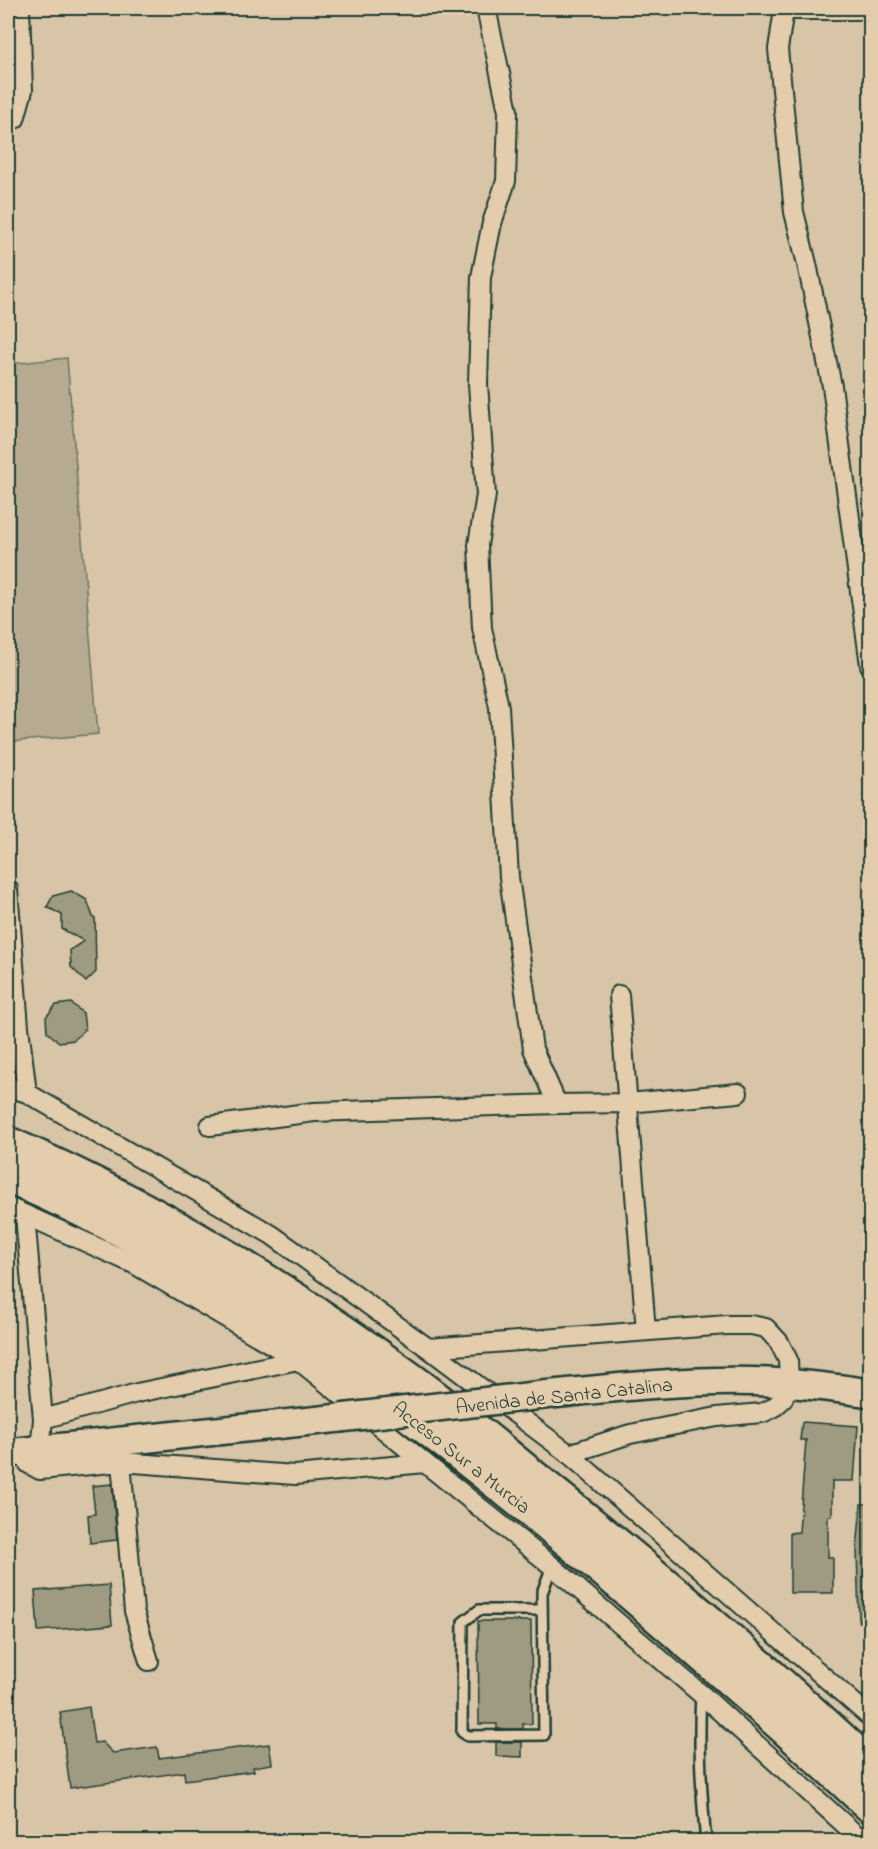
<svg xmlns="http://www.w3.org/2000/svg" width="878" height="1849" viewBox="0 0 878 1849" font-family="'Indie Flower',sans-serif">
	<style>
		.green { fill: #b6ab91; stroke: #6a7462; stroke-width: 1.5 }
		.building { fill: #9f9a82; stroke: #1f3d34; stroke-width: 1.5 }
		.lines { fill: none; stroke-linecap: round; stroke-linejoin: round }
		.lane-casing { stroke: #1f3d34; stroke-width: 14 }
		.street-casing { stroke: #1f3d34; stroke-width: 22 }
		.secondary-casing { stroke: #1f3d34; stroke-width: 32 }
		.highway-casing { stroke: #1f3d34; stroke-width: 38 }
		.lane { stroke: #e4cdad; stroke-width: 9 }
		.street { stroke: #e4cdad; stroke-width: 18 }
		.secondary { stroke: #e4cdad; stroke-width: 27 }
		.highway { stroke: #e4cdad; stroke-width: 33 }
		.secondary-bridge-casing { stroke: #1f3d34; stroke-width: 32; stroke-linecap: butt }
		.secondary-bridge { stroke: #e4cdad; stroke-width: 27 }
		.labels { text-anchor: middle; stroke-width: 6; stroke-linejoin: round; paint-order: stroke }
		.street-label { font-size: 20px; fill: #1f3d34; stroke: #e4cdad }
	</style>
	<rect width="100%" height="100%" fill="#d8c4a6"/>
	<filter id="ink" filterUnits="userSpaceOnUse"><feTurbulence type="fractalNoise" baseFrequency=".0167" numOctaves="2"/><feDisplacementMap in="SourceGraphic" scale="12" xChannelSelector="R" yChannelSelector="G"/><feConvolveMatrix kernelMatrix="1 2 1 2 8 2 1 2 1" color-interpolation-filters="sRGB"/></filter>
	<g filter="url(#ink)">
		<path class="green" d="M67 358 98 734 8 742V364Z"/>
		<path class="building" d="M71 891 87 900 93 917 95 918 96 972 86 982 71 967 70 950 84 941 62 929V915L47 907 53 896Z
			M71 1003 83 1013 85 1029 74 1040 59 1042 47 1032 46 1017 56 1005Z
			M802 1422 858 1426 854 1481H832V1516H828V1557H833V1593H790V1533L799 1532 806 1440H800Z
			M112 1484 117 1540 90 1543 88 1515 95 1514 92 1486Z
			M861 1504H870V1622H859L857 1550Z
			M109 1585 112 1625 38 1631 35 1591Z
			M478 1621H531L532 1724H523V1729H497V1724H479Z
			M89 1707 94 1743 102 1742 113 1753 157 1747 159 1758 269 1744 272 1764 253 1767 254 1771 185 1780 184 1772 70 1788 60 1712Z
			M496 1742H522V1757L496 1756Z"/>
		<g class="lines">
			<g class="lane-casing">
				<path id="lane" d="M542 1610H479L463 1622 462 1732 468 1736 544 1735 542 1593 552 1566
					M701 1694C698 1745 701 1791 706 1842"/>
			</g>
			<g class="street-casing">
				<path id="street" d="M486 8 508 111 506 181 492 223 481 277 478 384 486 495 478 545 482 628 499 707 509 877 533 1049 557 1104
					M781 8 784 10H857L869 8
					M784 10 778 49 794 212 807 264 832 386 870 665
					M8 117 15 119 23 90 20 8
					M8 889 19 1027 27 1093
					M619 995 646 1331
					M8 1087 27 1093 272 1235 428 1348 569 1454 870 1717
					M210 1126 314 1112 557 1104 628 1103 738 1093
					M8 1207 134 1264 298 1360 552 1566 701 1694 864 1842
					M25 1216 43 1419
					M428 1348 727 1325H751L766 1328 779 1342 788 1360 789 1383 783 1399 773 1408 762 1413 717 1417 630 1434 569 1454
					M40 1450 43 1419 137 1393 298 1360
					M19 1452 29 1464 40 1470 121 1462 295 1475 425 1463
					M121 1462 134 1611 149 1661"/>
			</g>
			<g class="secondary-casing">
				<path id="secondary" d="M543 1395C618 1387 694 1379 769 1382 803 1384 837 1388 870 1393
					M8 1453 340 1418"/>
			</g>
			<g class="highway-casing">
				<path id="highway" d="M8 1144C151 1206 284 1287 410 1379 458 1414 503 1453 549 1490 659 1578 767 1670 870 1766
					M8 1176C237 1273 435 1427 624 1587 707 1659 790 1730 870 1805"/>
			</g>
			<use href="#lane" class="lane"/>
			<use href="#street" class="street"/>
			<use href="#secondary" class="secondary"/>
			<use href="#highway" class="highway"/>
			<g class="secondary-bridge-casing">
				<path id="secondary-bridge" d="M340 1418 543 1395"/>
			</g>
			<use href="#secondary-bridge" class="secondary-bridge"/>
		</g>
	</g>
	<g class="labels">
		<g class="street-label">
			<text transform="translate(564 1395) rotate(-6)" y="7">Avenida de Santa Catalina</text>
			<text transform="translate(462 1457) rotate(38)" y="7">Acceso Sur a Murcia</text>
		</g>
	</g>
	<rect width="878" height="1849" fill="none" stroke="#e4cdad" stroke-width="30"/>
	<rect x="15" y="15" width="848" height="1819" fill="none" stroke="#1f3d34" stroke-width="2" filter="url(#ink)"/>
</svg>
